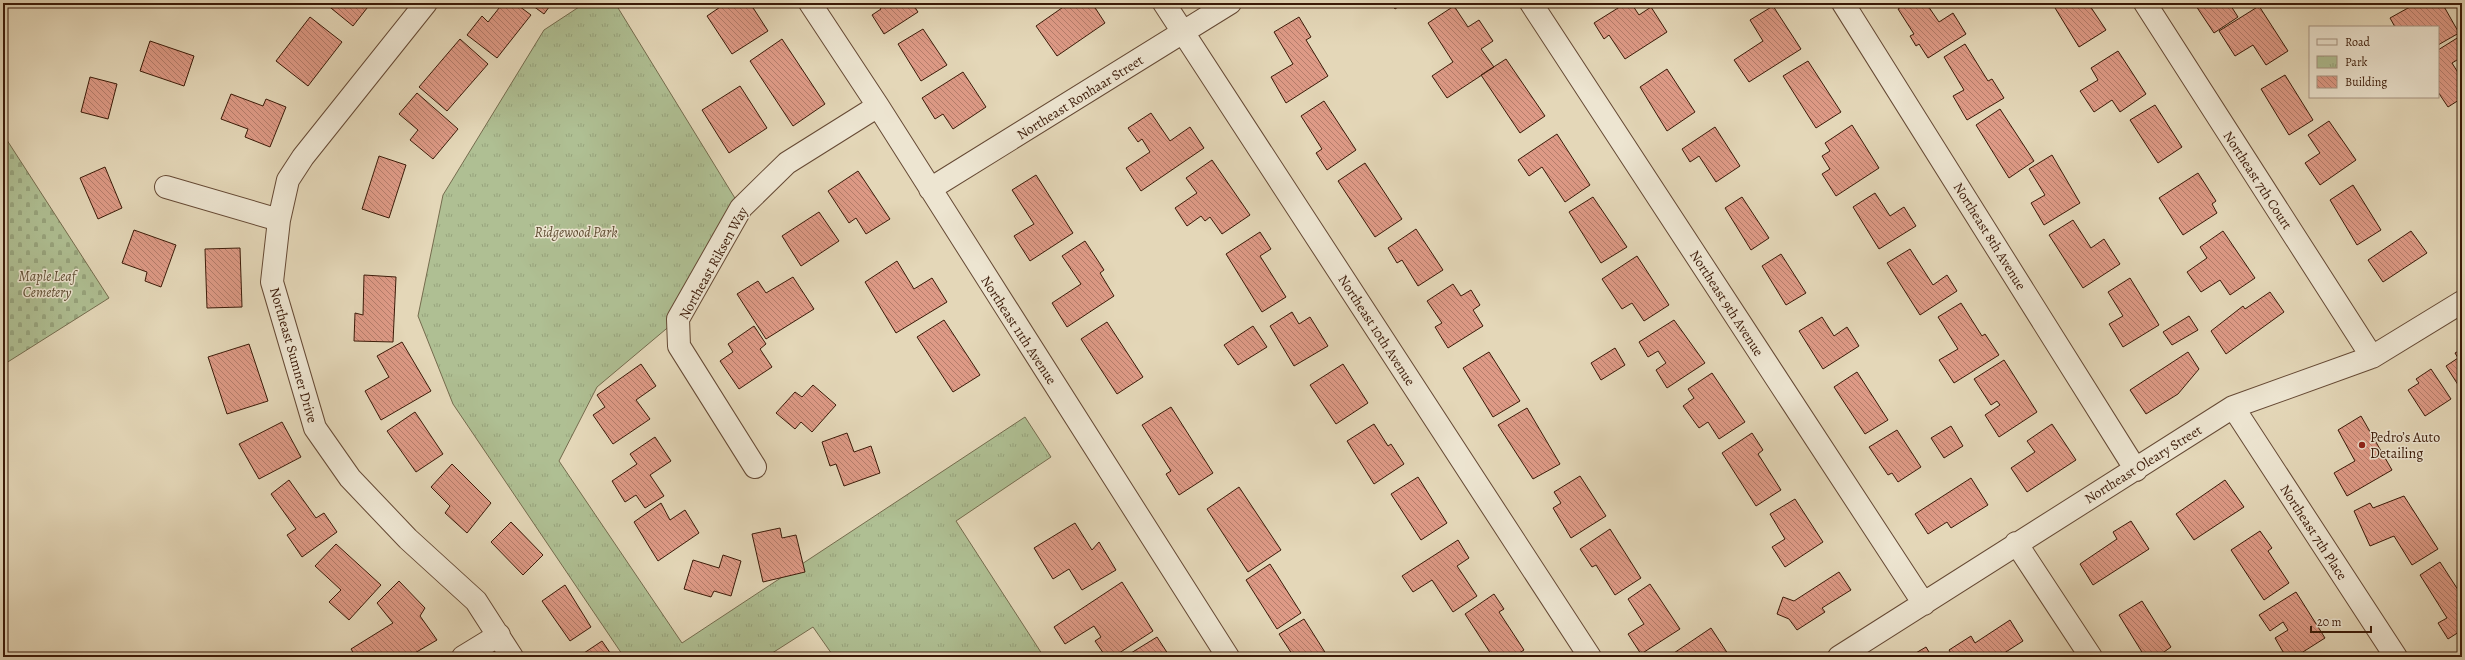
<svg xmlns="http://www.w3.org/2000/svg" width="2465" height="660" viewBox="0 0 2465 660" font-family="Alegreya,serif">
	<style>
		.cemetery { fill: url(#cemetery-stones); stroke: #756c4e }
		.park { fill: url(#park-tufts); stroke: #756c4e }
		.building { fill: url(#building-back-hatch); stroke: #3b1a08 }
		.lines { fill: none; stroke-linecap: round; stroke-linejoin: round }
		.minor-casing { stroke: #654934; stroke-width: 24 }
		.minor { stroke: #ede5d1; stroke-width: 22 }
		.poi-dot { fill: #8f2418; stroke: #ede5d1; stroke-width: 1.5 }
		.labels { text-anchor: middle; stroke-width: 3; stroke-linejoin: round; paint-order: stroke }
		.street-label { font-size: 14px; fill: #3b1a08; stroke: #ede5d1 }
		.park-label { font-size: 14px; font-style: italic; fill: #5e4c32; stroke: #ede5d1 }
		.poi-label { font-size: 14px; fill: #3b1a08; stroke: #ede5d1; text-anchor: start }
	</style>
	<defs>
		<pattern id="cemetery-stones" width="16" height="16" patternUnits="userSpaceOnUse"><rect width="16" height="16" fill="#afbf93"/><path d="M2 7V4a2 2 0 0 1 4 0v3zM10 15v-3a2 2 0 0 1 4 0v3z" fill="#97a47d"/></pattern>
		<pattern id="park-tufts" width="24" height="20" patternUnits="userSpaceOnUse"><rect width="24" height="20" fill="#afbf93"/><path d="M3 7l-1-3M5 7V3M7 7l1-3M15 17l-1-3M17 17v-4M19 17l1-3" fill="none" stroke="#97a47d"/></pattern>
		<pattern id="building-back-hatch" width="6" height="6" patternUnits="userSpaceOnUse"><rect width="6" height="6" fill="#de9a86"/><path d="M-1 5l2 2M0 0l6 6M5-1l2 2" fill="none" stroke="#b57d6c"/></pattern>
	</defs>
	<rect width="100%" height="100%" fill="#e4d7b8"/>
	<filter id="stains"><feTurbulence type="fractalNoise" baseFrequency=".005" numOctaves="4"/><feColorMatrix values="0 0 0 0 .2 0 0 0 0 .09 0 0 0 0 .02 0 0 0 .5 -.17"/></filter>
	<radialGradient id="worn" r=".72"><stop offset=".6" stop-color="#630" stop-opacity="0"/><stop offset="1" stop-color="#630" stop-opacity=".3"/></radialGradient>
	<path class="cemetery" d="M3 134 109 298 3 365Z"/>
	<path class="park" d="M585 3H615L741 208 678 319 597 387 559 461 682 643 1025 417 1051 457 956 521 1044 657H834L813 627 766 657H624L453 404 418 316 443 195 544 30Z"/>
	<path class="building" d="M327 3H371L353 26 326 4Z
		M503 3H515L531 15 497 58 467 35 482 16 488 22Z
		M529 3H552L544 14Z
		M726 3H750L768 31 732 54 707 16Z
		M877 3H912L918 12 884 34 872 15 881 9Z
		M1069 3H1092L1105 23 1057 56 1036 26Z
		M1391 3H1404L1395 9Z
		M1626 3H1631L1639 15 1651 7 1667 32 1625 59 1609 35 1604 39 1594 23Z
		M1907 3H1926L1939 22 1953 13 1966 34 1928 58 1919 44 1916 46 1910 36 1914 34 1898 9Z
		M2052 3H2088L2106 30 2079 47Z
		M2194 3H2229L2238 17 2214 33Z
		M2417 3H2442L2459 33 2438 45V27H2395L2390 18Z
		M1454 6 1468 27 1479 20 1493 41 1481 49 1494 67 1447 98 1432 76 1453 62 1428 23Z
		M1773 6 1801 49 1749 82 1734 60 1763 41 1750 20Z
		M2259 6 2288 51 2266 65 2253 45 2235 56 2219 31Z
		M310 17 342 42 308 86 276 61Z
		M1299 17 1311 37 1306 40 1328 76 1286 103 1271 77 1293 64 1274 32Z
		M923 29 947 65 921 81 898 44Z
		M2462 35V57L2452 63 2462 79V98L2448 107 2438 92V50Z
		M460 39 488 64 447 111 419 87Z
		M782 39 825 104 793 126 750 61Z
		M150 41 194 56 184 86 140 71Z
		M1965 44 1988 81 1992 79 2004 98 1967 120 1953 96 1964 90 1944 57Z
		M2118 51 2146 94 2120 112 2112 100 2094 112 2080 91 2098 80 2091 68Z
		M1506 59 1545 116 1520 133 1481 75Z
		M1808 61 1841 112 1816 128 1783 76Z
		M1667 69 1695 112 1667 131 1640 87Z
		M963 72 986 107 953 129 943 114 935 119 922 98Z
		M2285 75 2313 120 2289 135 2261 89Z
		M90 77 117 84 108 119 81 112Z
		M740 86 767 128 729 153 702 110Z
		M417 93 458 129 433 159 410 140 418 130 399 114Z
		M231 94 263 106 266 99 286 107 270 147 245 137 248 129 221 119Z
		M1324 101 1356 150 1327 170 1316 153 1322 149 1301 116Z
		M2155 105 2182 147 2158 163 2130 120Z
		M2000 109 2034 161 2009 178 1976 125Z
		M1151 113 1170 141 1190 127 1204 148 1141 191 1126 168 1150 152 1142 139 1138 142 1128 128Z
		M2329 121 2356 160 2320 185 2305 163 2320 153 2308 135Z
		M1852 125 1879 168 1836 196 1822 174 1830 169 1822 156 1830 151 1825 143Z
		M1715 127 1740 166 1716 182 1699 156 1690 162 1682 149Z
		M1557 134 1590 185 1565 202 1542 167 1529 176 1518 160Z
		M2052 155 2080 203 2044 225 2031 203 2045 195 2029 169Z
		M379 156 406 165 389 218 362 209Z
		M1212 160 1250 215 1222 234 1210 217 1205 221 1201 216 1187 226 1175 208 1197 193 1186 178Z
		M1365 163 1402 219 1375 237 1338 181Z
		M105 167 122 208 98 219 80 178Z
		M858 171 890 219 866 234 856 218 849 223 828 191Z
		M2198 173 2216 201 2212 204 2217 213 2183 235 2159 198Z
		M1036 175 1073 233 1030 261 1014 236 1034 224 1012 190Z
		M2353 185 2381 230 2357 245 2330 200Z
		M1875 193 1890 216 1904 207 1916 226 1879 249 1853 207Z
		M1593 197 1627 247 1601 263 1569 212Z
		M1742 197 1769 238 1751 250 1725 208Z
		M819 212 839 241 801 266 782 236Z
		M2073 220 2091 248 2104 239 2120 264 2083 288 2049 235Z
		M1416 229 1443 270 1418 286 1402 260 1397 263 1388 248Z
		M134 230 176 245 161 287 145 281 147 272 122 263Z
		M2223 231 2255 278 2230 295 2220 280 2201 292 2187 272 2207 258 2200 247Z
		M2411 231 2427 253 2383 282 2368 260Z
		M1260 232 1271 249 1260 256 1286 297 1262 312 1226 254Z
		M1085 241 1104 270 1100 273 1114 296 1067 327 1052 303 1081 284 1062 256Z
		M240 248 242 307 207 308 205 249Z
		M1910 249 1933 285 1947 275 1957 291 1920 315 1887 263Z
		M1781 254 1806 293 1786 305 1762 266Z
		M1637 256 1669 305 1644 321 1632 303 1622 309 1602 279Z
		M897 261 914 289 932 278 947 302 896 333 865 282Z
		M364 275 396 277 393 342 354 341 355 313 363 315Z
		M793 277 814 309 766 339 737 294 758 281 766 293Z
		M2130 278 2159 325 2123 347 2109 324 2123 316 2108 292Z
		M1453 284 1461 296 1471 290 1480 305 1473 310 1483 326 1448 348 1435 327 1442 323 1427 301Z
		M2270 292 2284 312 2226 354 2211 331 2243 306 2245 309Z
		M1961 303 1982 336 1985 334 1999 355 1954 383 1939 360 1958 349 1938 317Z
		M1292 312 1299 324 1310 317 1328 346 1294 366 1270 326Z
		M2189 316 2198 330 2172 345 2163 332Z
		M1822 317 1834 336 1847 327 1859 346 1823 369 1799 331Z
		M944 320 980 375 953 392 917 337Z
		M1674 320 1705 363 1667 388 1656 370 1666 363 1658 351 1648 357 1639 342Z
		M1107 322 1143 377 1117 394 1081 339Z
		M754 326 766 344 760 349 772 367 739 389 720 361 733 352 728 344Z
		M1253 326 1267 347 1238 365 1224 345Z
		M402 342 431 391 381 420 365 391 389 377 377 356Z
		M249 344 268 401 227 414 208 357Z
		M1615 348 1625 365 1601 380 1591 363Z
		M2462 349V391L2446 366 2458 358 2455 353Z
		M1489 352 1520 401 1493 417 1463 368Z
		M2188 352 2199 369 2178 394 2146 414 2130 390Z
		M2004 360 2037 412 1999 437 1985 415 2000 405 1997 401 1991 405 1974 379Z
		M641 364 656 386 636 400 650 419 613 444 593 415 605 407 597 395Z
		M1343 364 1368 403 1336 424 1310 385Z
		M2431 369 2451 399 2425 416 2408 390 2419 383 2416 379Z
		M1857 372 1888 420 1865 434 1834 387Z
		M1712 373 1745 422 1719 439 1708 422 1699 428 1683 406 1694 398 1688 389Z
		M813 385 836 405 812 432 801 422 795 429 776 413 795 392 802 397Z
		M1171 407 1213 473 1179 495 1166 474 1171 471 1142 425Z
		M1527 408 1560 464 1533 479 1498 425Z
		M415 412 443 454 416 472 387 431Z
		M2361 416 2392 470 2347 496 2334 473 2355 461 2338 430Z
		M282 422 301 457 259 479 239 444Z
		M1374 424 1388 446 1391 444 1404 464 1374 484 1347 441Z
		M2052 424 2076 460 2027 492 2011 468 2035 452 2027 441Z
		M1951 426 1963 446 1944 458 1931 438Z
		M1897 430 1921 467 1898 482 1892 473 1888 475 1869 447Z
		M847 433 854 452 871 446 880 473 844 486 836 464 830 466 822 442Z
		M1752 433 1763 450 1758 454 1781 490 1756 506 1722 453Z
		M655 437 671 461 650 475 664 496 645 508 636 495 625 502 612 481 637 464 630 454Z
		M452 464 491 503 467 533 445 513 450 506 431 487Z
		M1580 476 1606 516 1571 538 1553 508 1561 503 1554 492Z
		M1418 477 1447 523 1421 540 1391 494Z
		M1971 478 1988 505 1951 528 1947 522 1928 534 1915 514Z
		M289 480 316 518 324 513 337 532 302 557 287 535 296 529 271 494Z
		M2225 480 2244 507 2194 540 2176 514Z
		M1239 487 1281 550 1248 572 1207 509Z
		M2404 496 2438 549 2412 565 2394 536 2370 546 2354 511 2370 503 2373 508Z
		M1795 499 1823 542 1785 567 1772 547 1785 539 1770 514Z
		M661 503 670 520 685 510 699 533 658 561 634 522Z
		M2131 521 2149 549 2093 585 2080 564 2117 539 2113 532Z
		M511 522 543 555 523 575 491 542Z
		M1075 523 1092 550 1099 542 1116 570 1082 590 1069 569 1053 579 1034 548Z
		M780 528 782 538 796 535 805 572 763 582 752 534Z
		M1610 529 1641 578 1615 595 1596 565 1592 567 1580 549Z
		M2260 531 2272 548 2268 551 2289 583 2264 600 2231 550Z
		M1458 540 1469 558 1457 566 1477 596 1453 612 1432 580 1413 592 1402 576Z
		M336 544 381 585 349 620 329 602 341 590 315 566Z
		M723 555 741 561 731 596 714 591 711 597 684 589 693 560 719 568Z
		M2440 562 2462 596V630L2448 639 2438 623 2447 618 2420 575Z
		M1270 564 1301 613 1277 629 1246 580Z
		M1839 572 1851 590 1822 608 1825 612 1797 630 1789 619 1777 614 1783 597 1794 601Z
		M399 581 425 608 420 616 437 640 408 657H356L351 649 393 623 377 603Z
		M1122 582 1153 631 1113 657H1106L1095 641 1101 637 1094 626 1065 644 1054 627Z
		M1650 584 1680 629 1641 654 1628 634 1644 624 1628 599Z
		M565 585 591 627 570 641 542 601Z
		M2296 592 2325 638 2295 657H2286L2275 638 2288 630 2283 622 2270 631 2259 615Z
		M1494 594 1504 609 1499 612 1524 650 1513 657H1493L1465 614Z
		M2142 601 2171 647 2164 652 2167 657H2145L2119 615Z
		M1304 619 1328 657H1294L1279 634Z
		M2010 620 2023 641 1998 657H1953L1949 650 1971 636 1975 643Z
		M1711 628 1730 657H1668Z
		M1157 637 1170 657H1133L1131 653Z
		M602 641 613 657H578Z
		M1926 647 1932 657H1909Z"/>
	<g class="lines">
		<g class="minor-casing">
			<path id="minor" d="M426 3 303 157 288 180 279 220 272 282 315 428 350 478 408 539 476 601 512 657
				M810 3 878 106 1228 657
				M1164 3 1590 657
				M1531 3 1924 604
				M1843 3 2136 470
				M2145 3 2372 357
				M166 187 279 220
				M930 189 1230 3
				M2233 407 2396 657
				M755 467 679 346 678 319 741 208 787 163 878 106
				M2016 543 2091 657
				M463 657 499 635
				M1839 657 2233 407 2372 357 2462 302"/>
		</g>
		<use href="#minor" class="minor"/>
	</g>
	<circle class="poi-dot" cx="2362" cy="445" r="4"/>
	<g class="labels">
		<g class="street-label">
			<text transform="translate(1080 97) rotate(-32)" y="5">Northeast Ronhaar Street</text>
			<text transform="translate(2258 180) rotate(57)" y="5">Northeast 7th Court</text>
			<text transform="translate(1990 236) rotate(58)" y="5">Northeast 8th Avenue</text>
			<text transform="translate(713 263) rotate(-61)" y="5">Northeast Riksen Way</text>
			<text transform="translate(1727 303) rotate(57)" y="5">Northeast 9th Avenue</text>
			<text transform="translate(1019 330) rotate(57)" y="5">Northeast 11th Avenue</text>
			<text transform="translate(1377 330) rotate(57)" y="5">Northeast 10th Avenue</text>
			<text transform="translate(294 355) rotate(74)" y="5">Northeast Sumner Drive</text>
			<text transform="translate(2143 464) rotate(-32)" y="5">Northeast Oleary Street</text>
			<text transform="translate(2314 532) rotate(57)" y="5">Northeast 7th Place</text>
		</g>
		<g class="park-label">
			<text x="576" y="237">Ridgewood Park</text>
			<text x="47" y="281">Maple Leaf<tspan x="47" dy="16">Cemetery</tspan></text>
		</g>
		<g class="poi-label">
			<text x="2370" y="442">Pedro’s Auto<tspan x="2370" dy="16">Detailing</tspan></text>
		</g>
	</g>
	<rect width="2465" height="660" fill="none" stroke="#e4d7b8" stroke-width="16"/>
	<rect x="4" y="4" width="2457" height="652" fill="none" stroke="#3b1a08" stroke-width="2"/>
	<rect x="8" y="8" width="2449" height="644" fill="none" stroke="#3b1a08"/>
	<rect x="2309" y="26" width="130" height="72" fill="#ede5d1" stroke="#a69481"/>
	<rect x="2317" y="39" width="20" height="6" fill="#ede5d1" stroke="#a69481"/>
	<text x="2345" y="46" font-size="12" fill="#3b1a08">Road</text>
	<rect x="2317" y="56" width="20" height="12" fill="url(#park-tufts)" stroke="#a69481"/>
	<text x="2345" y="66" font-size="12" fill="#3b1a08">Park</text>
	<rect x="2317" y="76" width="20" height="12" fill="url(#building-back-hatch)" stroke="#a69481"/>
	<text x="2345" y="86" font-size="12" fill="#3b1a08">Building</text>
	<path d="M2311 626v6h60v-6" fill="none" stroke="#3b1a08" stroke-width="2"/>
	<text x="2317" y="626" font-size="12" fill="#3b1a08" stroke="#ede5d1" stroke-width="3" paint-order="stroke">20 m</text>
	<rect width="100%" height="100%" filter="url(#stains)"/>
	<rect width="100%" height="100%" fill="url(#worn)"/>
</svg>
